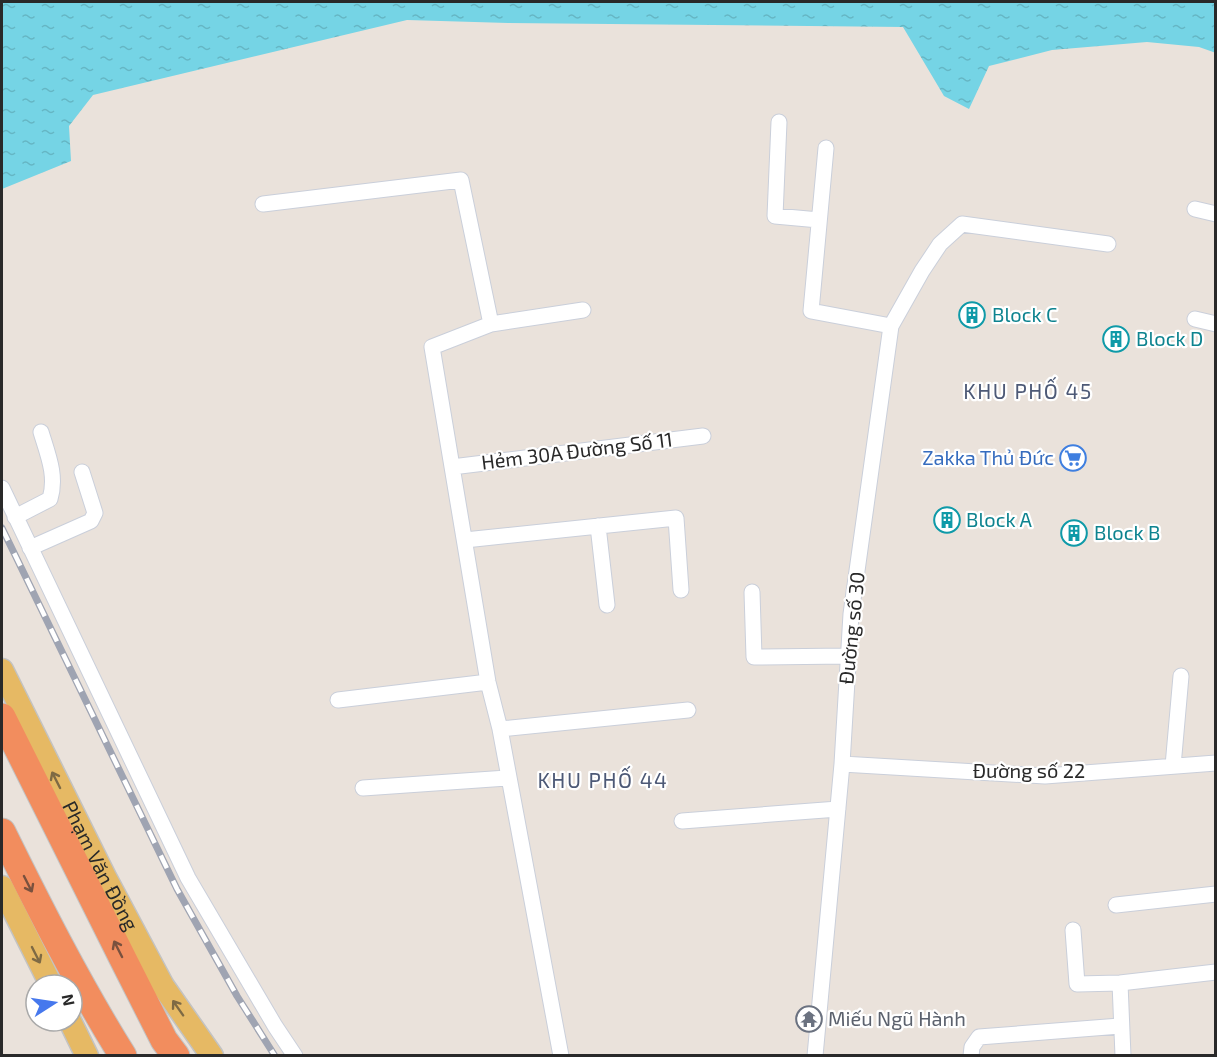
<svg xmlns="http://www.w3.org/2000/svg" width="1217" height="1057" viewBox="0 0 1217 1057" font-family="'Exo 2',sans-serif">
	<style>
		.water { fill: url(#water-ripples) }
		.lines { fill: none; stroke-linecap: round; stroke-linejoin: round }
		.street-casing { stroke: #cacfda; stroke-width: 17 }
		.primary-casing { stroke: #c3c3c3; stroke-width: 25 }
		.highway-casing { stroke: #c3c3c3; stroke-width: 29 }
		.street { stroke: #fff; stroke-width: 15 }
		.primary { stroke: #e6b964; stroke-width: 22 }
		.highway { stroke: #f28d5e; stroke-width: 27 }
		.rail-casing { stroke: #9fa4b2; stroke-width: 7 }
		.rail { stroke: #fff; stroke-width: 4.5; stroke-dasharray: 14; stroke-linecap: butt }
		.oneway { stroke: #7e6a44 }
		.oneway2 { stroke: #79513e }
		.labels { text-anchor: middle; stroke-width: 4.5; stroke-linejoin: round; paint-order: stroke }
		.culture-label { font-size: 20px; fill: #0d838f; stroke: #fff; text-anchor: start }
		.street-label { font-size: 20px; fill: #292929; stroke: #fff }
		.shop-label { font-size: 20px; fill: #366cbe; stroke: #fff; text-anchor: end }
		.worship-label { font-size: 20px; fill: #5b616d; stroke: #fff; text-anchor: start }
		.neighbourhood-label { font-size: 21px; letter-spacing: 1.5px; fill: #4d5976; stroke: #fff }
	</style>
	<defs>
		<pattern id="water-ripples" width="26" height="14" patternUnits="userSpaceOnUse" patternTransform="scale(1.5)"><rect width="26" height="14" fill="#75d4e5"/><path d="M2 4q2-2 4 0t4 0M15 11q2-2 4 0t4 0" fill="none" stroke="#65b6c4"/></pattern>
	</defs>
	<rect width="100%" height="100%" fill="#eae2db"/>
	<path class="water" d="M2 2H1215L1216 53 1199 47 1147 42 1052 50 989 66 969 109 944 96 903 27 508 23 407 20 93 95 69 126 71 161 2 189Z"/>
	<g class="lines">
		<g class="street-casing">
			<path id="street" d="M779 122 775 216 819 220
				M826 148 811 311 891 326
				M263 204 461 180 491 324 432 347 488 682 500 729 561 1056
				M1195 209 1216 214
				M1195 319 1216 324
				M491 324 583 310
				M452 467 703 436
				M2 488 188 878 275 1026 295 1056
				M15 517 50 499C57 476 48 455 41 432
				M598 526 607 605
				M465 540 676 518 681 590
				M30 548 91 521 95 513 82 472
				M752 592 754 657 847 656
				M338 700 488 682
				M500 729 688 710
				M842 764 1045 776 1216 763
				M1173 766 1181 676
				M363 788 507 778
				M682 821 838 809
				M1116 905 1216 894
				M1073 930 1077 984 1120 983 1216 972
				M1120 983 1123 1056
				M815 1056 842 764 851 614 891 326 922 271 940 244 962 224 1108 244
				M971 1056 972 1047 979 1037 1120 1026"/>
		</g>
		<g class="primary-casing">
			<g id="primary">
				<path id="s1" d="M2 670 105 877 163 986 212 1056"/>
				<path d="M2 887 51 985"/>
				<path d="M70 1021 87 1056"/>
			</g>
		</g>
		<g class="highway-casing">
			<path id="highway" d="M2 717 123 959 164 1040 176 1056
				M2 832C39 907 78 984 123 1056"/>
		</g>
		<use href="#street" class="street"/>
		<use href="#primary" class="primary"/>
		<use href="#highway" class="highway"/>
		<g class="rail-casing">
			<path id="rail" d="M2 528 177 889 237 996 275 1056"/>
		</g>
		<use href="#rail" class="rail"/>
	</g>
	<defs><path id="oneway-shaft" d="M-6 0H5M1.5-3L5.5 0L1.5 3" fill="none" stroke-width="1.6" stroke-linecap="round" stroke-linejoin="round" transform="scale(1.5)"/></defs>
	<g class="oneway">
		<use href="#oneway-shaft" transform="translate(56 780) rotate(-117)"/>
		<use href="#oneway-shaft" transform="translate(36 955) rotate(63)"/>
		<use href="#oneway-shaft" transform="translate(178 1008) rotate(-125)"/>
	</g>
	<g class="oneway2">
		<use href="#oneway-shaft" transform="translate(28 884) rotate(63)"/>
		<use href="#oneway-shaft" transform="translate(118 949) rotate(-117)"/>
	</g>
	<defs>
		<g id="building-ring" transform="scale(1.35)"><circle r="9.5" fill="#fff" stroke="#0f9aa8" stroke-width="1.5"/><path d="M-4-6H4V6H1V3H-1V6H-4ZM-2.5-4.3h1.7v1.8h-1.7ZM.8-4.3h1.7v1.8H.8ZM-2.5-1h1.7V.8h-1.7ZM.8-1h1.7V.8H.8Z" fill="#0f9aa8"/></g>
		<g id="supermarket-ring" transform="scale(1.35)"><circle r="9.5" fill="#fff" stroke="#3f7fe0" stroke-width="1.5"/><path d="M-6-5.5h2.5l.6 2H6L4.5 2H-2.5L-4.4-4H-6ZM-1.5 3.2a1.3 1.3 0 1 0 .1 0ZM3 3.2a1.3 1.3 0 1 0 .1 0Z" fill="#3f7fe0"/></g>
		<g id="temple-ring" transform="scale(1.35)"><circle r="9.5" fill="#fff" stroke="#6b7280" stroke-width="1.5"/><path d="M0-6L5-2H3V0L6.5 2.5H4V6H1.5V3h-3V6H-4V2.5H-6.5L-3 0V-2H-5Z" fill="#6b7280"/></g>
	</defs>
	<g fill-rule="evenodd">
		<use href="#building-ring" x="972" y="315"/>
		<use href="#building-ring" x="1116" y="339"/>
		<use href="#supermarket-ring" x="1073" y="458"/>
		<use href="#building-ring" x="947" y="520"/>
		<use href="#building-ring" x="1074" y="533"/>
		<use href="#temple-ring" x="809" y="1019"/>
	</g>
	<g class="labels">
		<g class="culture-label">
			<text x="992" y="322">Block C</text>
			<text x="1136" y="346">Block D</text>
			<text x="966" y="527">Block A</text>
			<text x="1094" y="540">Block B</text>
		</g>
		<g class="street-label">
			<text transform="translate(577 451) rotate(-7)" y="7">Hẻm 30A Đường Số 11</text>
			<text transform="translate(852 628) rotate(-84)" y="7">Đường số 30</text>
			<text x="1029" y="778">Đường số 22</text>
			<text dy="7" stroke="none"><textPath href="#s1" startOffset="219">Phạm Văn Đồng</textPath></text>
		</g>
		<g class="shop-label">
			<text x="1054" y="465">Zakka Thủ Đức</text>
		</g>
		<g class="worship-label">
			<text x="828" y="1026">Miếu Ngũ Hành</text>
		</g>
		<g class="neighbourhood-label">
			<text x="1028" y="399">KHU PHỐ 45</text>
			<text x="603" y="788">KHU PHỐ 44</text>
		</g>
	</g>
	<rect width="1217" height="1057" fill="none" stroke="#292929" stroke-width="6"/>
	<g transform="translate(54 1003) rotate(78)"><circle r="28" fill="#ffffff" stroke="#a9a9a9" stroke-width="1.5"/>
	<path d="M0-4.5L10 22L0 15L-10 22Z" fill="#4678ed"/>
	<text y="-9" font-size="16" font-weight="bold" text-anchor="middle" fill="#292929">N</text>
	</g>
</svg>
